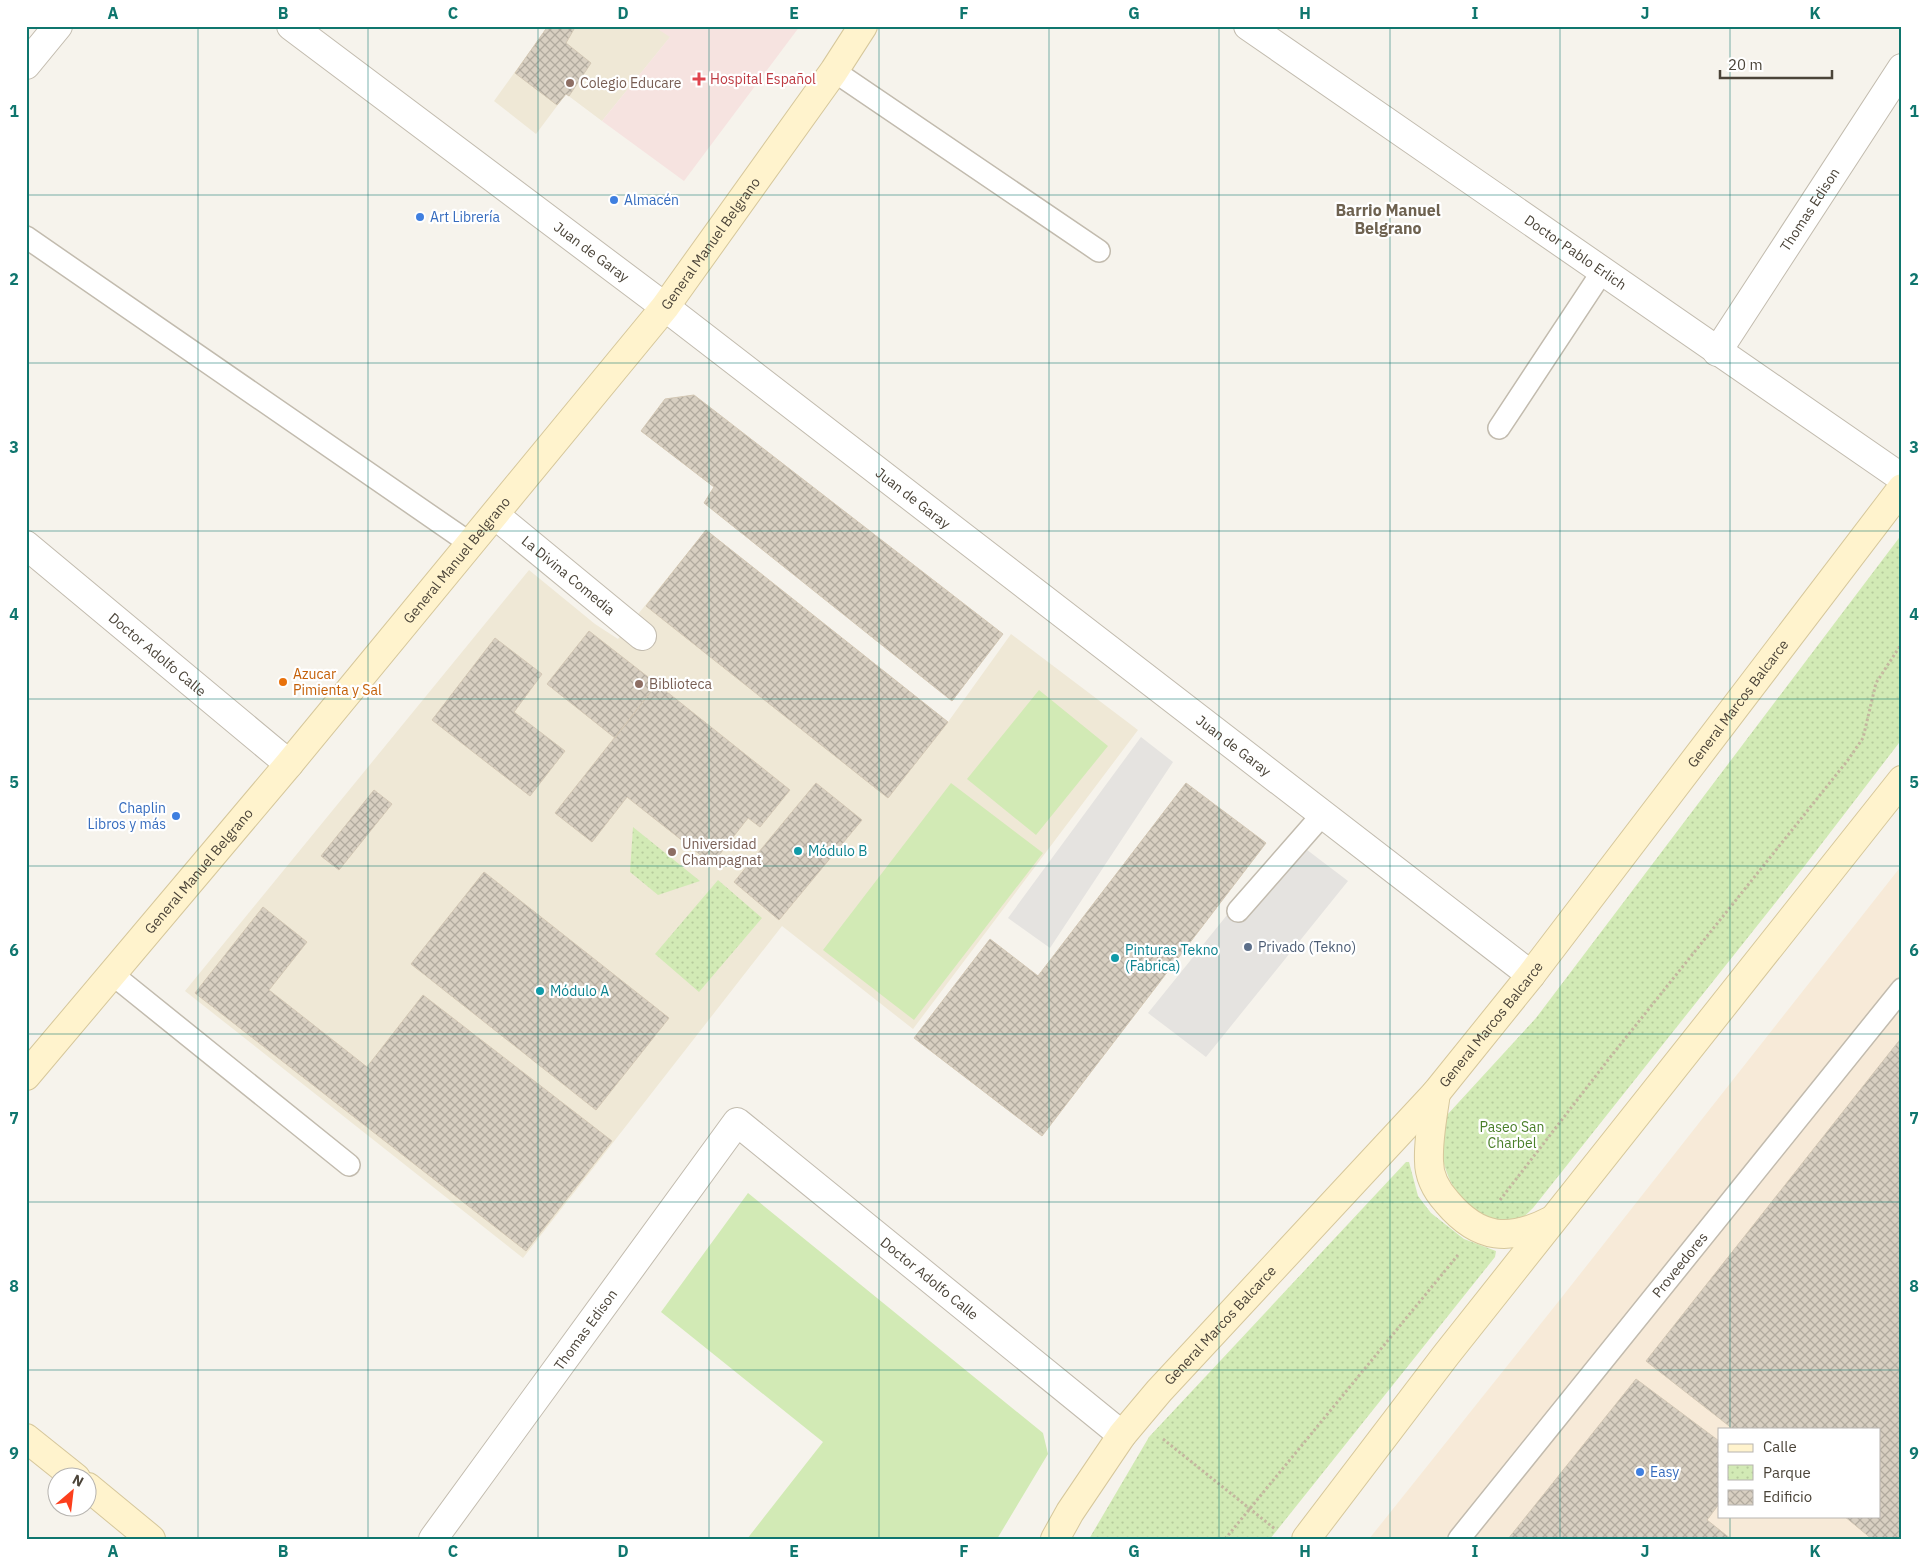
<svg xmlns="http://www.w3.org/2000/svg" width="1928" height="1565" viewBox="0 0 1928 1565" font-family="'IBM Plex Sans',sans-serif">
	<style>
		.commercial { fill: #f7ead8; fill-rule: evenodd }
		.education { fill: #efe8d6 }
		.medical { fill: #f6e3e0 }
		.grass { fill: #d2eab5 }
		.park { fill: url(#park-dots) }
		.parking { fill: #e5e3e0 }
		.building { fill: url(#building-cross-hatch); stroke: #d3c7b4 }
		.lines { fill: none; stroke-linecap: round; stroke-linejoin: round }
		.lane-casing { stroke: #c2bbae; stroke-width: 24 }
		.street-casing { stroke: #c2bbae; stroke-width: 30 }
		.secondary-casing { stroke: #d6c79b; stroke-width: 30 }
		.path { stroke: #c4b79f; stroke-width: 3; stroke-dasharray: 2.5 2.5; stroke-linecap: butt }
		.lane { stroke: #fff; stroke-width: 21 }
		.street { stroke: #fff; stroke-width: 28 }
		.secondary { stroke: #fff3cd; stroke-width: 28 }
		.grid { fill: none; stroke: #0f766e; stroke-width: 1; stroke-opacity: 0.55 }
		.health-dot { fill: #e0444e; stroke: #fff; stroke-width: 2 }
		.education-dot { fill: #8d6e63; stroke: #fff; stroke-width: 2 }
		.shop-dot { fill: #3f7fe0; stroke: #fff; stroke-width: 2 }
		.food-dot { fill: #e8710a; stroke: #fff; stroke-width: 2 }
		.culture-dot { fill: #0f9aa8; stroke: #fff; stroke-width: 2 }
		.service-dot { fill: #5c6f8a; stroke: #fff; stroke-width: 2 }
		.labels { text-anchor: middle; stroke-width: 4.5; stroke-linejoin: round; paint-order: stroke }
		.health-label { font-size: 14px; fill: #be3a42; stroke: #fff; text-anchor: start }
		.education-label { font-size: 14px; fill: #785e54; stroke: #fff; text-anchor: start }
		.shop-label { font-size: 14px; fill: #366cbe; stroke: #fff; text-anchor: start }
		.street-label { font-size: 14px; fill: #4b4439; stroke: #fff }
		.food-label { font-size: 14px; fill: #c56008; stroke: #fff; text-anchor: start }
		.culture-label { font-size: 14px; fill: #0d838f; stroke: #fff; text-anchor: start }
		.service-label { font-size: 14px; fill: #4e5e75; stroke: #fff; text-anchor: start }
		.park-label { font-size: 14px; fill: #4a7f2a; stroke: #fff }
		.quarter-label { font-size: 16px; font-weight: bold; fill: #6e6250; stroke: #fff }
		.neatline { fill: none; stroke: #0f766e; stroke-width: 2 }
		.grid-label { font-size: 16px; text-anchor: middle; font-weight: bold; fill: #0f766e }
	</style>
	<defs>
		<pattern id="park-dots" width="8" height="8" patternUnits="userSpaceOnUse" patternTransform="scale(1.25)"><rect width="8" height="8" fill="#d2eab5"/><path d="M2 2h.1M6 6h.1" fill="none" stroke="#b6ca9c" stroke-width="1.8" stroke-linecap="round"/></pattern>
		<pattern id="building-cross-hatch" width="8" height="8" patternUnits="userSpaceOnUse" patternTransform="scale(1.25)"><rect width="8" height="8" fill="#d8cfc1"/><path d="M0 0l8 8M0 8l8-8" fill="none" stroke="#b1aa9e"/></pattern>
	</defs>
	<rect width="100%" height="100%" fill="#f6f3ec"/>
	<path class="commercial" d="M1902 865V1539H1369L1562 1297ZM1719 1429H1879V1516H1719Z"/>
	<path class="education" d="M548 26H653L671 36 602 121 566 94 536 134 494 101Z
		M706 530 948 722 1011 634 1138 730 913 1029 782 926 523 1258 185 991 529 570 595 624 618 639Z"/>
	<path class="medical" d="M653 26H800L684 181 602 121 670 37Z"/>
	<path class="grass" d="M1039 690 1108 746 1036 835 967 779Z
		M951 783 1043 853 914 1020 823 950Z
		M748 1193 1043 1433 1048 1454 997 1539H747L823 1442 661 1312Z"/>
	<path class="park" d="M1902 534V739L1803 868 1533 1208C1529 1212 1524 1217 1519 1220 1512 1224 1503 1223 1496 1221 1491 1220 1485 1219 1481 1217 1451 1199 1430 1147 1447 1115L1536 1018Z
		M633 827 700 881 658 895 630 872Z
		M718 880 762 918 699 992 655 954Z
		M1406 1162H1409L1418 1196 1431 1213 1464 1239 1496 1251 1495 1257 1270 1539H1089L1149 1437Z"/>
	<path class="parking" d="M1141 737 1173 762 1050 948 1008 918Z
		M1290 837 1348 881 1206 1057 1148 1013Z"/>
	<path class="building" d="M548 26H570L574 29 566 43 591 63 569 96 566 94 557 105 515 73Z
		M694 395 1003 634 952 701 704 503 714 487 641 431 665 399Z
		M706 530 948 722 888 798 646 606Z
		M589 631 657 684 615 738 547 684Z
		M495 638 542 674 514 712 565 751 530 796 432 720Z
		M657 684 790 790 760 827 748 818 712 864 627 797 592 842 555 813Z
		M816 783 862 820 779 920 734 882Z
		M1186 783 1266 843 1042 1136 914 1038 990 939 1038 976Z
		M374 790 392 804 339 870 321 856Z
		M484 872 669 1018 596 1110 411 964Z
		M263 907 307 942 269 990 367 1067 423 995 612 1141 526 1251 195 993Z
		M1902 1037V1539H1872L1844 1516H1879V1429H1733L1646 1361Z
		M1636 1379 1719 1441V1504L1707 1520 1731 1539H1508Z"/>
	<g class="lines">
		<g class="lane-casing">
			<g id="lane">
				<path d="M834 71 1099 251"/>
				<path d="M26 237 471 544"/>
				<path d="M1499 428 1602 272"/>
				<path d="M1238 911 1323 814"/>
				<path d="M112 974 349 1165"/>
				<path id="s1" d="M1459 1539 1902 989"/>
			</g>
		</g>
		<g class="street-casing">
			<g id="street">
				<path id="s2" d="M291 26 665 307 1531 975"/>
				<path id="s3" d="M1248 26 1902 478"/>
				<path d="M26 65 58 26"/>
				<path id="s4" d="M1717 352 1902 68"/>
				<path id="s5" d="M495 515 642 636"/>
				<path id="s6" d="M26 545 289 764"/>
				<path id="s7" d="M433 1539 737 1122 1122 1435"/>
			</g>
		</g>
		<g class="secondary-casing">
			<g id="secondary">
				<path id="s8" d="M26 1076 289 764 665 307 834 71 863 26"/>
				<path d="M1436 1093C1433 1115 1428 1139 1429 1161 1429 1177 1437 1191 1447 1202 1479 1240 1510 1242 1552 1220"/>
				<path d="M26 1438 76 1478"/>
				<path d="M88 1487 151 1539"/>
				<path id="s9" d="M1055 1539 1070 1512 1122 1435 1159 1391 1436 1093 1531 975 1902 488"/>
				<path d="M1306 1539 1446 1355 1902 780"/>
			</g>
		</g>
		<path class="path" d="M1500 1200 1608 1060 1848 760 1863 738 1876 683 1902 643
			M1163 1439 1275 1529
			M1225 1539 1458 1255"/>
		<use href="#lane" class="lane"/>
		<use href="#street" class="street"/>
		<use href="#secondary" class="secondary"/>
	</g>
	<path class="grid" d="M198 26V1539M368 26V1539M538 26V1539M709 26V1539M879 26V1539M1049 26V1539M1219 26V1539M1390 26V1539M1560 26V1539M1730 26V1429M26 195H1902M26 363H1902M26 531H1902M26 699H1902M26 866H1902M26 1034H1902M26 1202H1902M26 1370H1902M1730 1516V1539"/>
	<path class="health-dot" d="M696.5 71.5h5v5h5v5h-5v5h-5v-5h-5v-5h5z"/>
	<g class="education-dot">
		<circle cx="570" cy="83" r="5"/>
		<circle cx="639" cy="684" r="5"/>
		<circle cx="672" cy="852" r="5"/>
	</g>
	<g class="shop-dot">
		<circle cx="614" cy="200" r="5"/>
		<circle cx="420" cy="217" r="5"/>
		<circle cx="176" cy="816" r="5"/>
		<circle cx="1640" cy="1472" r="5"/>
	</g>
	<circle class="food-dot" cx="283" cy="682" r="5"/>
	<g class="culture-dot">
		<circle cx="798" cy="851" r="5"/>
		<circle cx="1115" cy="958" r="5"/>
		<circle cx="540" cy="991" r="5"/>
	</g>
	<circle class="service-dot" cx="1248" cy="947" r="5"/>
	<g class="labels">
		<g class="health-label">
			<text x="710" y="84">Hospital Español</text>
		</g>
		<g class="education-label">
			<text x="580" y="88">Colegio Educare</text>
			<text x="649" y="689">Biblioteca</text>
			<text x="682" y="849">Universidad<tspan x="682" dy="16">Champagnat</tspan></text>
		</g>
		<g class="shop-label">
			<text x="624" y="205">Almacén</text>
			<text x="430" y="222">Art Librería</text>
			<text x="166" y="813" text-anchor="end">Chaplin<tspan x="166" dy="16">Libros y más</tspan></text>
			<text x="1650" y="1477">Easy</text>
		</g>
		<g class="street-label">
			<text dy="5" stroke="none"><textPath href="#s4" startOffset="170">Thomas Edison</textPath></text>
			<text dy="5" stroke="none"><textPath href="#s8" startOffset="1078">General Manuel Belgrano</textPath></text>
			<text dy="5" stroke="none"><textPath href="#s2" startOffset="376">Juan de Garay</textPath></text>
			<text dy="5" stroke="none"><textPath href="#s3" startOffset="398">Doctor Pablo Erlich</textPath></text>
			<text dy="5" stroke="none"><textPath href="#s2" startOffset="781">Juan de Garay</textPath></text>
			<text dy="5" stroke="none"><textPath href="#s8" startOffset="672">General Manuel Belgrano</textPath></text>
			<text dy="5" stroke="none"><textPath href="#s5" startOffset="95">La Divina Comedia</textPath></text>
			<text dy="5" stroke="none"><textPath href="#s6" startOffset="171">Doctor Adolfo Calle</textPath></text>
			<text dy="5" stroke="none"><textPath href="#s9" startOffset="1081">General Marcos Balcarce</textPath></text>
			<text dy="5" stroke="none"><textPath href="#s2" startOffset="1186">Juan de Garay</textPath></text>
			<text dy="5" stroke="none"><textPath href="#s8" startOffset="268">General Manuel Belgrano</textPath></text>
			<text dy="5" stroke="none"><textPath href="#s9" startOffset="676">General Marcos Balcarce</textPath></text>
			<text dy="5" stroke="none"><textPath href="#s1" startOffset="352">Proveedores</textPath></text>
			<text dy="5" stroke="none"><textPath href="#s7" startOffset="764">Doctor Adolfo Calle</textPath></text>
			<text dy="5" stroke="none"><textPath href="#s9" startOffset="271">General Marcos Balcarce</textPath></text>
			<text dy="5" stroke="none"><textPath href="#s7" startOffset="259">Thomas Edison</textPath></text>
		</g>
		<g class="food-label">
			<text x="293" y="679">Azucar<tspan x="293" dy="16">Pimienta y Sal</tspan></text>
		</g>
		<g class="culture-label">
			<text x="808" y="856">Módulo B</text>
			<text x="1125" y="955">Pinturas Tekno<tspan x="1125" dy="16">(Fabrica)</tspan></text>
			<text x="550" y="996">Módulo A</text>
		</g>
		<g class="service-label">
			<text x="1258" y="952">Privado (Tekno)</text>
		</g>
		<g class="park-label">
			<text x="1512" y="1132">Paseo San<tspan x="1512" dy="16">Charbel</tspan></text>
		</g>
		<g class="quarter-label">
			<text x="1388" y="216">Barrio Manuel<tspan x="1388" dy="18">Belgrano</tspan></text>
		</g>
	</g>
	<rect width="1928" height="1565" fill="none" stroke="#ffffff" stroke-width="55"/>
	<rect x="1718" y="1428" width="162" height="90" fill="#ffffff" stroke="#b7b4b0"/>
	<rect x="1728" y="1444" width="25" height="8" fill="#fff3cd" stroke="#b7b4b0"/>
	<text x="1763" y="1452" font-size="15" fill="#4b4439">Calle</text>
	<rect x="1728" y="1465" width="25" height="15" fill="url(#park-dots)" stroke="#b7b4b0"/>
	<text x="1763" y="1478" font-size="15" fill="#4b4439">Parque</text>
	<rect x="1728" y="1490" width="25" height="15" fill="url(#building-cross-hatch)" stroke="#b7b4b0"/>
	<text x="1763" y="1502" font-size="15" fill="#4b4439">Edificio</text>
	<g transform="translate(72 1492) rotate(28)"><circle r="24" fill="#ffffff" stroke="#b7b4b0"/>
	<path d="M0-4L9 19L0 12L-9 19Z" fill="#fc3f1d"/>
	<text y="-8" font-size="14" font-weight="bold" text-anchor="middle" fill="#4b4439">N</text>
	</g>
	<path d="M1720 70v8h112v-8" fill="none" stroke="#4b4439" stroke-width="2.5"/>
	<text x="1728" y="70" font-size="15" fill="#4b4439" stroke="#ffffff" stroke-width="4" paint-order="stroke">20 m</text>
	<rect x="28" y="28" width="1872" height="1510" class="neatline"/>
	<g class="grid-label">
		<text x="113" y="19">A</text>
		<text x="283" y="19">B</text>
		<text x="453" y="19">C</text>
		<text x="623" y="19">D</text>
		<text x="794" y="19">E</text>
		<text x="964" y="19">F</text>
		<text x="1134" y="19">G</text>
		<text x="1305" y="19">H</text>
		<text x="1475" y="19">I</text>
		<text x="1645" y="19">J</text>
		<text x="1815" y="19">K</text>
		<text x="14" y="117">1</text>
		<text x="1914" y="117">1</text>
		<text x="14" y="285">2</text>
		<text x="1914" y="285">2</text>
		<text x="14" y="453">3</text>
		<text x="1914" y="453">3</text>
		<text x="14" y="620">4</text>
		<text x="1914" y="620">4</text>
		<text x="14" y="788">5</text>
		<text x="1914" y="788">5</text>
		<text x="14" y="956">6</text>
		<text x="1914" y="956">6</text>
		<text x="14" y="1124">7</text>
		<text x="1914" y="1124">7</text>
		<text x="14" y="1292">8</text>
		<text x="1914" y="1292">8</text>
		<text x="14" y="1459">9</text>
		<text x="1914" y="1459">9</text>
		<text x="113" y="1557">A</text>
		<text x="283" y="1557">B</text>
		<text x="453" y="1557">C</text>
		<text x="623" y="1557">D</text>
		<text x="794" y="1557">E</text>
		<text x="964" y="1557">F</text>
		<text x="1134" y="1557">G</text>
		<text x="1305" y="1557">H</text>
		<text x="1475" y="1557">I</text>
		<text x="1645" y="1557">J</text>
		<text x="1815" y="1557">K</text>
	</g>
</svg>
